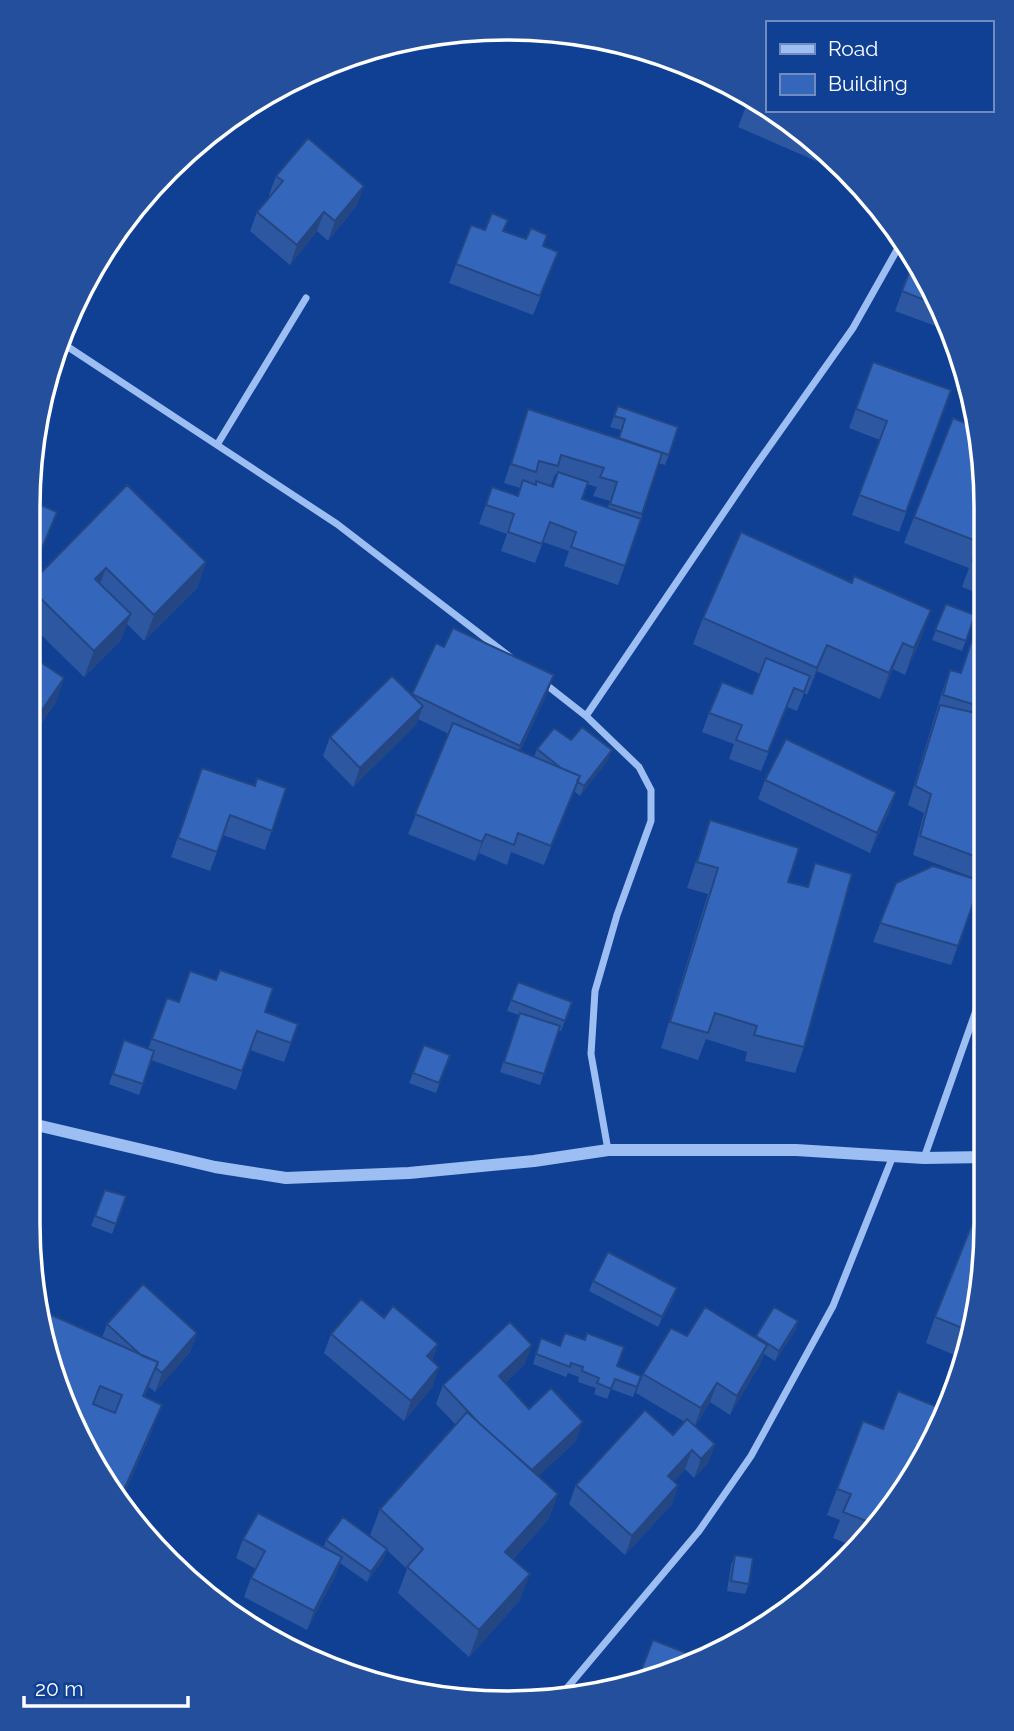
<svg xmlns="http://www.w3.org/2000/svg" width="1014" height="1731" viewBox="0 0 1014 1731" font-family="Raleway,sans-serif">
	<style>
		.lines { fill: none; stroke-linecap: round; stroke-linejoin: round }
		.minor { stroke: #9dbef3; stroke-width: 7 }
		.tertiary { stroke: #9dbef3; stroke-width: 12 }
		.wall { fill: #2d58a1; fill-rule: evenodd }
		.shaded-wall { fill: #244783 }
		.building { fill: #3466bb; stroke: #244783; stroke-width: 2; fill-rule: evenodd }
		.rim { fill: none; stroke: #fff; stroke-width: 3.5 }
	</style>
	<rect width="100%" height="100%" fill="#104093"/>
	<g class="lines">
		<path class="minor" d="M59 341 337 524 510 657
			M217 445 306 298
			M544 683 586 716 639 767 651 790V821L617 915 595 991 591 1054 608 1150
			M586 716 754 468 853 328 902 241
			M924 1158 985 985
			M562 1694 699 1531 751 1456 833 1306 893 1156"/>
		<path class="tertiary" d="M28 1123 215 1167 286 1178 409 1173 534 1161 608 1150H796L924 1158 985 1157"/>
	</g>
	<path class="wall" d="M750 96 767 106V110H775L846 169 853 177 738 127Z
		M276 176 357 205 328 241 317 231 290 265 250 231 257 212 271 196 269 195Z
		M471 225 485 230 504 231 543 246 551 271 533 315 449 283Z
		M915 258 922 267 945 319 941 328 895 311Z
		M873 362 951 390 899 532 852 515 880 440 849 428Z
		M618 406 669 455 665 465 658 463 641 519 618 585 564 566 569 551 543 542 535 563 501 551 507 534 479 524 492 487 517 496 520 488 504 483 528 409 618 438 621 430 610 427ZM555 474 557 475 553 487 538 482 551 485ZM587 484 597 487 593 496 610 501 608 507 582 499Z
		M985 475V596L962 587 969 568 904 543 914 517Z
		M127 485 206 562 197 588 144 641 127 624 121 640 84 677 29 623V585Z
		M946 604 975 615 962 651 932 640Z
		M703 618 922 636 905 675 893 669 880 699 817 671 807 695 804 693 797 711 787 707 761 771 729 759 734 744 702 732 709 713 752 694 760 674 693 644Z
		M973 637 985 641V882L913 855 924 813 908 805 943 689 950 670 960 673Z
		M444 647 554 675 547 694 520 751 534 757 537 749 571 740 608 760 580 796 574 791 544 865 511 852 507 865 479 853 475 861 408 834 449 734 418 719 416 725 353 787 323 756 330 737 411 694Z
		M29 654 64 678 55 704 30 739 29 738Z
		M202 768 254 786 257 778 286 788 265 850 223 835 210 871 171 857Z
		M765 780 896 792 889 812 870 853 758 799Z
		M710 820 788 882 807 887 815 863 804 1047 795 1073 745 1061 747 1052 706 1039 698 1060 661 1048 708 894 687 888Z
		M981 881 951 965 873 942 896 883Z
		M518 982 572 1002 561 1031 558 1030 540 1085 500 1072 519 1015 507 1011Z
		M167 998 179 1002 265 1012 298 1024 284 1062 250 1050 236 1090 151 1060 139 1095 109 1084 124 1040 148 1049Z
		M450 1055 436 1093 409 1083 413 1073Z
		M105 1190 126 1196 112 1234 91 1226Z
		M985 1256 964 1359 926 1343 935 1317Z
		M593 1281 673 1299 658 1327 589 1291Z
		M774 1307 798 1321 795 1331 775 1361 764 1354 760 1364 730 1415 710 1402 695 1426 715 1444 708 1463 694 1478 685 1469 674 1481 678 1485 672 1504 625 1555 569 1504 576 1485 673 1435 685 1422 636 1393 643 1374 687 1336 756 1338Z
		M384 1318 438 1344 432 1360 433 1386 404 1421 324 1353 331 1334Z
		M107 1324 197 1333 190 1352 155 1392 149 1387 144 1397 152 1431 120 1503 53 1378 102 1338Z
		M587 1333 617 1366 641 1376 633 1397 611 1389 607 1399 594 1394 596 1388 578 1382 579 1377 568 1373 566 1377 533 1364 541 1338 560 1346 584 1340Z
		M525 1364 505 1383 529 1409 576 1441 538 1476 558 1494 548 1520 513 1559 520 1600 469 1657 398 1593 407 1569 387 1550 383 1560 367 1582 340 1563 335 1576 307 1630 244 1597 251 1578 256 1569 236 1558 243 1539 324 1547 326 1540 381 1544 370 1535 380 1509 456 1425 436 1404 443 1385Z
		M863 1421 905 1490 853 1546 833 1538 840 1520 827 1515Z
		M735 1555 749 1584 745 1594 727 1591 731 1565Z"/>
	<path class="shaded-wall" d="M364 186 357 205 328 241 335 221Z
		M324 212 317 231 290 265 297 245Z
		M206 562 197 588 144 641 154 615Z
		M106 568 96 595 95 579Z
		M931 610 922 636 905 675 914 648Z
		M131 614 121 640 84 677 94 651Z
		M903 643 893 669 880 699 889 673Z
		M827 645 817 671 807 695 817 668Z
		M554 675 547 694 513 765 520 746Z
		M64 678 55 704 30 739 40 713Z
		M423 706 416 725 353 787 360 768Z
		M612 750 608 760 580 796 584 786Z
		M580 776 573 795 544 865 551 846Z
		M896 792 889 812 870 853 877 833Z
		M486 834 479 853 475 861 482 842Z
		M677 1288 673 1299 658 1327 662 1317Z
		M798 1321 795 1331 775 1361 779 1351Z
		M197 1333 190 1352 155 1392 162 1373Z
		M438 1344 431 1363 427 1356Z
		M532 1345 525 1364 492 1395 499 1376Z
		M767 1345 760 1364 730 1415 737 1396Z
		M158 1362 148 1389 133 1423 143 1396Z
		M439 1367 433 1386 404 1421 411 1401Z
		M717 1383 710 1402 694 1427 701 1408Z
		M162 1405 152 1431 120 1503 119 1501 123 1492Z
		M583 1422 576 1441 520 1494 527 1474Z
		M715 1444 708 1463 694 1478 701 1459Z
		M692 1450 685 1469 661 1495 668 1476Z
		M678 1485 672 1504 625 1555 632 1536Z
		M558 1494 548 1520 495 1578 505 1552Z
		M387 1549 383 1560 367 1582 371 1572Z
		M342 1557 335 1576 307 1630 314 1611Z
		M530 1574 520 1600 469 1657 479 1630Z"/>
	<path class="building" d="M750 96 767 106V109L748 101Z
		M308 138 364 186 335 221 324 212 297 245 257 212 283 181 276 176Z
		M492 213 508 220 503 231 526 239 531 228 547 235 543 246 558 252 540 296 456 264 471 225 485 230Z
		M915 258 922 267 939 306 902 291Z
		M873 362 951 390 906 512 859 495 887 421 856 409Z
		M618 406 678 427 669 455 619 438 625 419 614 416Z
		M528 409 662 453 642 514 610 504 617 482 600 477 604 468 561 455 558 466 539 461 536 472 511 464Z
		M953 418 975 427 985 475V566L972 561 979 542 914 517Z
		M558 472 588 482 582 499 641 519 625 566 571 547 576 532 550 522 542 544 508 532 514 514 486 505 492 487 518 496 523 480 536 485V481L553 487Z
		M127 485 206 562 154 615 106 568 95 579 131 614 94 651 29 587V585Z
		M29 500 57 512 29 580Z
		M741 532 852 583 854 576 931 610 914 648 903 643 889 673 827 645 817 668 703 618Z
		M946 604 975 615 966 641 935 630Z
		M453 628 554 675 520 746 412 694 436 643 444 647Z
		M973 637 985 641V708L943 695 950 670 961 673Z
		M29 654 64 678 40 713 29 705Z
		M766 658 810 676 804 692 794 688 768 752 736 740 742 725 709 713 722 682 752 694Z
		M392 676 423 706 360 768 330 737Z
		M940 705 985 715V860L920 836 931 794 915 786Z
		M453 723 580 776 551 846 518 833 514 845 486 834 482 842 415 814Z
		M582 727 612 750 584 786 577 781 580 776 561 768 537 749 554 728 571 740Z
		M786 739 896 792 877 833 765 780Z
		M202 768 255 786 257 778 286 788 272 831 230 815 217 852 178 838Z
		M710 820 799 848 788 882 808 887 815 863 852 874 804 1047 754 1035 757 1026 715 1013 708 1033 670 1022 718 868 697 862Z
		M933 866 981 881 958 946 880 923 896 883Z
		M220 970 273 988 265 1012 298 1024 291 1043 257 1031 242 1071 152 1039 167 998 179 1002 190 971 216 980Z
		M518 982 572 1002 565 1021 511 1000Z
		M520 1013 560 1026 544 1074 504 1062Z
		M124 1040 154 1051 143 1084 113 1074Z
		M424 1045 450 1055 439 1083 413 1073Z
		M105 1190 126 1196 116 1224 95 1216Z
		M981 1202 985 1203V1256L970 1331 935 1317Z
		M608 1252 677 1288 662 1317 593 1281Z
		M143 1284 197 1333 162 1373 156 1368 158 1362 142 1356 107 1324Z
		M361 1299 384 1318 393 1306 438 1344 427 1356 439 1367 411 1401 331 1334Z
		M705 1307 767 1345 737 1396 717 1383 701 1408 643 1374 671 1328 687 1336Z
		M774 1307 798 1321 779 1351 756 1336Z
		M49 1314 158 1362 143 1396 162 1405 123 1492 111 1487 79 1426 83 1417 72 1412 53 1378 45 1324ZM100 1386 122 1395 115 1413 93 1404Z
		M510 1322 532 1345 499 1376 529 1409 551 1388 583 1422 532 1470 479 1423 443 1385Z
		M565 1333 585 1340 587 1333 624 1347 617 1366 641 1376 637 1387 615 1379 611 1389 597 1383 599 1378 582 1371 583 1367 571 1363 570 1367 536 1354 541 1338 560 1346Z
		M898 1391 945 1410 905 1490 874 1524 843 1512 851 1494 837 1489 863 1421 883 1429Z
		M645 1410 673 1435 687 1419 715 1444 701 1459 692 1450 668 1476 678 1485 632 1536 576 1485Z
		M467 1412 558 1494 505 1552 530 1574 479 1630 407 1567 423 1549 380 1509Z
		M258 1513 342 1557 314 1611 251 1578 265 1551 243 1539Z
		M343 1517 387 1549 371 1572 326 1540Z
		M735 1555 753 1558 749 1584 731 1581Z
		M653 1640 697 1657V1658L661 1677 637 1681Z"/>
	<path d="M0 0H1014V1731H0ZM507 40H507A467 467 0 0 1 974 507V1224A467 467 0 0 1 507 1691H507A467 467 0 0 1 40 1224V507A467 467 0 0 1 507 40Z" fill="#234f9c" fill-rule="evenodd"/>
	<path class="rim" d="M507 40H507A467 467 0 0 1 974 507V1224A467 467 0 0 1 507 1691H507A467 467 0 0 1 40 1224V507A467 467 0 0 1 507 40Z"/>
	<rect x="766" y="21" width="228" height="91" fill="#104093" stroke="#708cbe" stroke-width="2"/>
	<rect x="780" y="44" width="35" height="10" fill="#9dbef3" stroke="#708cbe" stroke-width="2"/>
	<text x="828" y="56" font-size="21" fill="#ffffff">Road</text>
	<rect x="780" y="74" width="35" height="21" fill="#3466bb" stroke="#708cbe" stroke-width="2"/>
	<text x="828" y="91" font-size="21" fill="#ffffff">Building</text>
	<path d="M24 1696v10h164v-10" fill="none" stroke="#ffffff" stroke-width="3.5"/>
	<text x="35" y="1696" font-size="21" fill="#ffffff" stroke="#104093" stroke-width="5" paint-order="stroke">20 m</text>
</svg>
